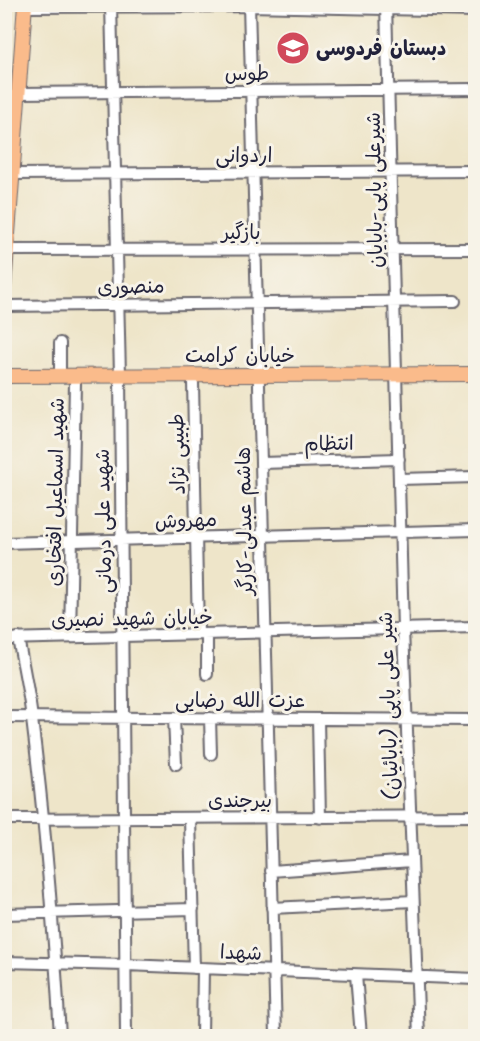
<svg xmlns="http://www.w3.org/2000/svg" width="480" height="1041" viewBox="0 0 480 1041" font-family="Kalam,'Playpen Sans Arabic',sans-serif">
	<style>
		.lines { fill: none; stroke-linecap: round; stroke-linejoin: round }
		.minor-casing { stroke: #69666d; stroke-width: 14 }
		.major-casing { stroke: #69666d; stroke-width: 16 }
		.minor { stroke: #fff; stroke-width: 10 }
		.major { stroke: #fabb8b; stroke-width: 14 }
		.labels { text-anchor: middle; stroke-width: 6; stroke-linejoin: round; paint-order: stroke }
		.poi-label { font-size: 20px; font-weight: bold; fill: #22223b; stroke: #f7f3e8; text-anchor: start }
		.street-label { font-size: 20px; fill: #22223b; stroke: #f7f3e8 }
	</style>
	<rect width="100%" height="100%" fill="#f7f3e8"/>
	<filter id="ink" filterUnits="userSpaceOnUse"><feTurbulence type="fractalNoise" baseFrequency=".0167" numOctaves="2"/><feDisplacementMap in="SourceGraphic" scale="12" xChannelSelector="R" yChannelSelector="G"/><feConvolveMatrix kernelMatrix="1 2 1 2 8 2 1 2 1" color-interpolation-filters="sRGB"/></filter>
	<filter id="wash" filterUnits="userSpaceOnUse"><feTurbulence type="fractalNoise" baseFrequency=".008" numOctaves="4" result="noise"/><feDisplacementMap in="SourceGraphic" scale="24" xChannelSelector="R" yChannelSelector="G"/><feGaussianBlur stdDeviation="1.35" result="paint"/><feColorMatrix in="noise" values="0 0 0 0 0 0 0 0 0 0 0 0 0 0 0 0 0 1.4 0 .05"/><feComposite in="paint" operator="in"/></filter>
	<g filter="url(#wash)">
		<rect width="100%" height="100%" fill="#eee5c9"/>
	</g>
	<g filter="url(#ink)">
		<g class="lines">
			<g class="minor-casing">
				<path id="minor" d="M111 4 120 375 126 1036
					M249 4 276 1036
					M386 4 403 629 419 1036
					M25 7 249 6 476 11
					M19 93 476 89
					M13 174 476 171
					M7 250 476 249
					M4 306 455 301
					M60 376V343
					M193 382 198 634
					M261 463 399 459
					M399 479 476 477
					M4 543 476 530
					M70 637 75 383
					M18 638C23 665 29 692 32 719 45 824 54 931 60 1036
					M4 639 476 627
					M207 674V634
					M4 717 476 720
					M174 718 176 764
					M210 718 211 754
					M318 719 320 818
					M4 819 476 816
					M190 819 194 968
					M271 871 412 861
					M272 908 413 901
					M4 914 193 909
					M4 962 126 965 476 979
					M356 975 361 1036
					M202 1036 203 969"/>
			</g>
			<g class="major-casing">
				<path id="major" d="M4 288 25 4
					M4 376 476 374"/>
			</g>
			<use href="#minor" class="minor"/>
			<use href="#major" class="major"/>
		</g>
	</g>
	<defs>
		<g id="school-disc" transform="scale(1.725)"><circle r="9.5" fill="#d1495b" stroke="#f7f3e8"/><path d="M0-5L7-2L0 1L-7-2ZM-4 1L0 2.5L4 1V4Q0 6-4 4Z" fill="#fff"/></g>
	</defs>
	<g fill-rule="evenodd">
		<use href="#school-disc" x="293" y="48"/>
	</g>
	<g class="labels">
		<g class="poi-label">
			<text x="316" y="55">دبستان فردوسی</text>
		</g>
		<g class="street-label">
			<text x="247" y="80">طوس</text>
			<text x="244" y="162">اردوانی</text>
			<text transform="translate(374 190) rotate(-91)" y="7">شیرعلی پاپی-بابایان</text>
			<text x="241" y="239">بازگیر</text>
			<text transform="translate(131 286) rotate(-1)" y="7">منصوری</text>
			<text x="240" y="362">خیابان کرامت</text>
			<text transform="translate(329 443) rotate(-1)" y="7">انتظام</text>
			<text transform="translate(177 454) rotate(-91)" y="7">طبیبی نژاد</text>
			<text transform="translate(55 492) rotate(-89)" y="7">شهید اسماعیل افتخاری</text>
			<text transform="translate(186 520) rotate(-2)" y="7">مهروش</text>
			<text transform="translate(103 521) rotate(-91)" y="7">شهید علی درمانی</text>
			<text transform="translate(244 521) rotate(-91)" y="7">هاشم عبدلی-کارگر</text>
			<text transform="translate(132 618) rotate(-1)" y="7">خیابان شهید نصیری</text>
			<text x="240" y="707">عزت الله رضایی</text>
			<text transform="translate(388 706) rotate(-92)" y="7">شیر علی پاپی (بابائیان)</text>
			<text x="240" y="807">بیرجندی</text>
			<text transform="translate(241 952) rotate(2)" y="7">شهدا</text>
		</g>
	</g>
	<rect width="480" height="1041" fill="none" stroke="#f7f3e8" stroke-width="24"/>
</svg>
